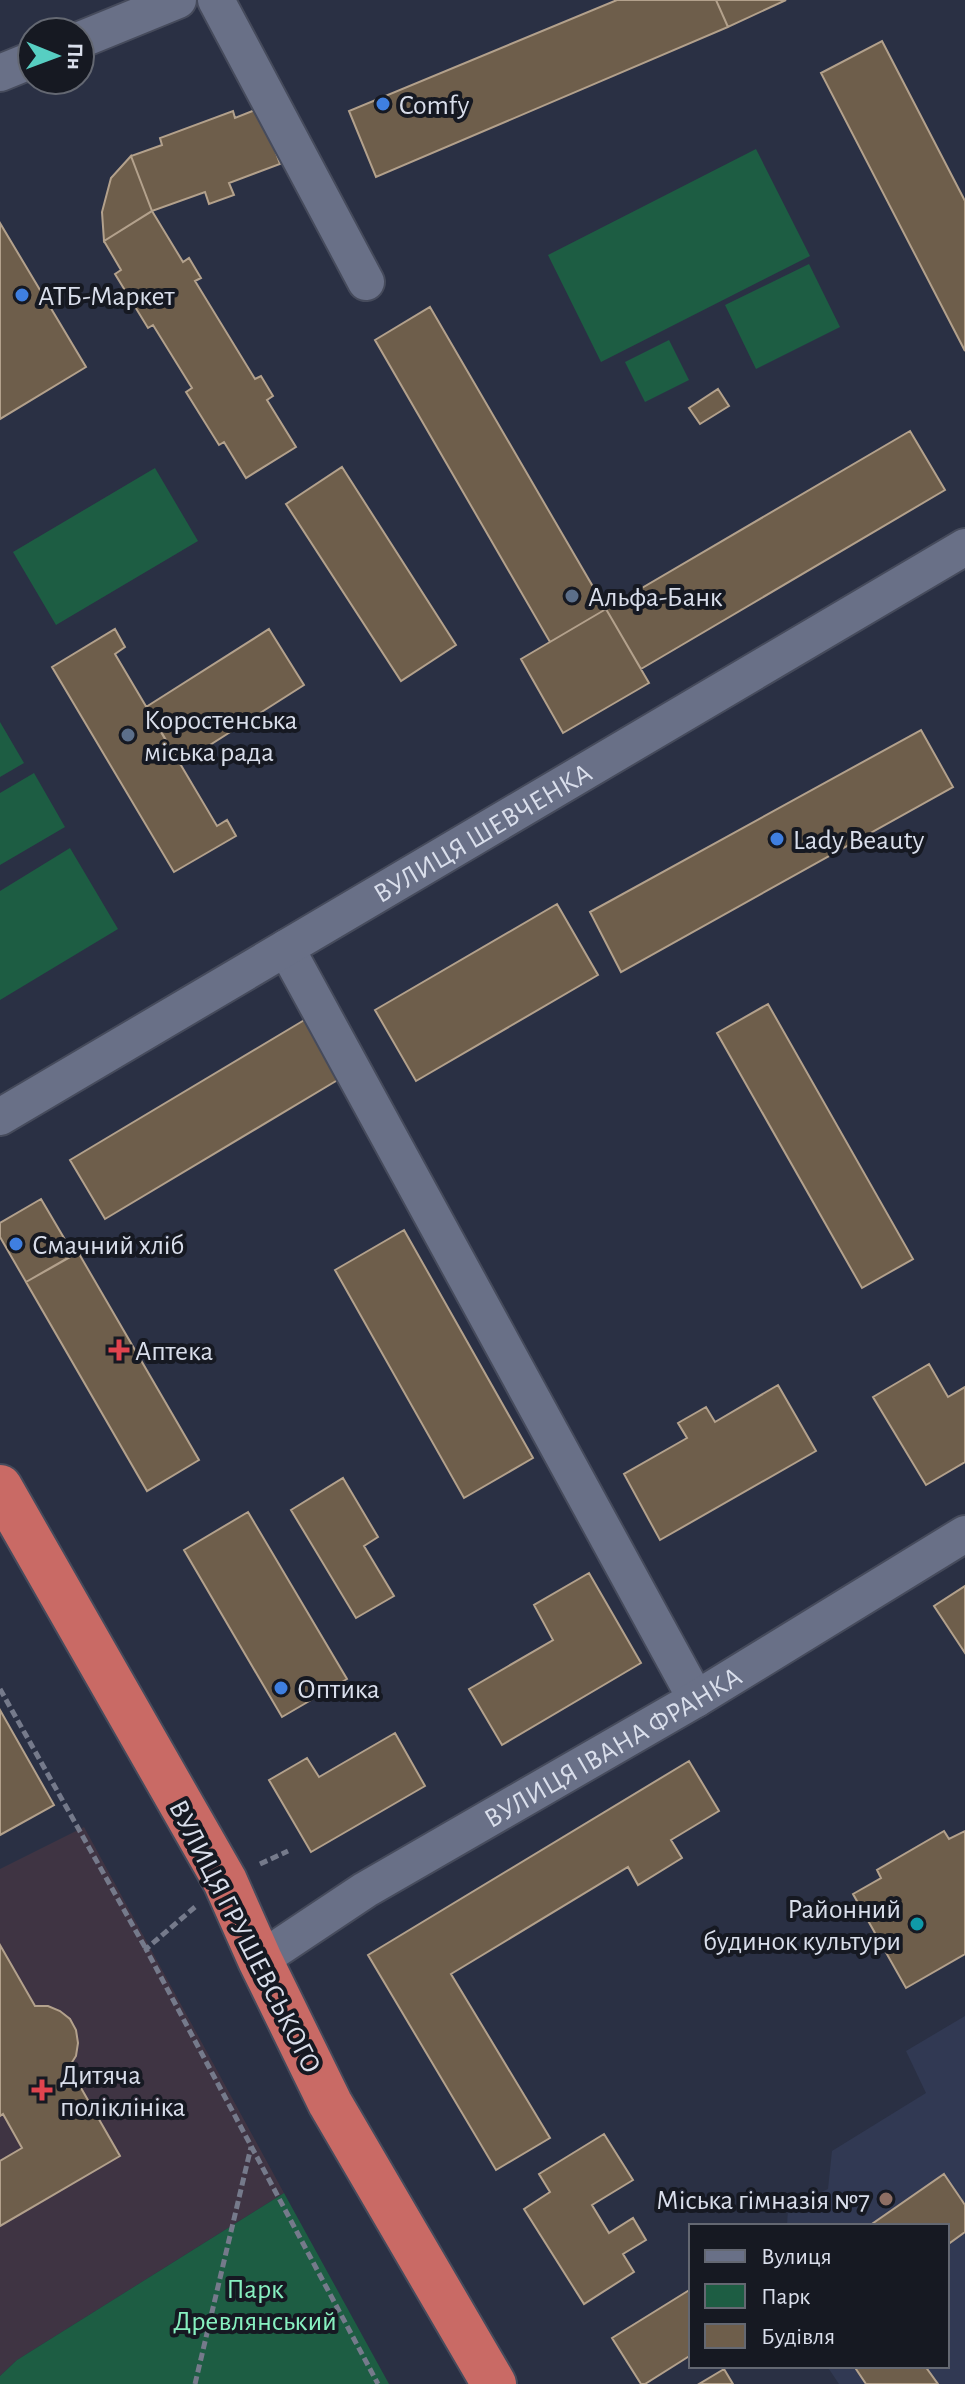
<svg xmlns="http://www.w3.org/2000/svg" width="965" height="2384" viewBox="0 0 965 2384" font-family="'Alegreya Sans',sans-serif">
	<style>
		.commercial { fill: #3f3443 }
		.built { fill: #313953 }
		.green { fill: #1d5d43 }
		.building { fill: #6e5e4b; stroke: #b3a18c; stroke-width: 2 }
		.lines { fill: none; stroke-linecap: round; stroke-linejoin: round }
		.minor-casing { stroke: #464b5c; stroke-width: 40 }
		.highway-casing { stroke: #464b5c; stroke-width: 48 }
		.path { stroke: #757a8b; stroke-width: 5; stroke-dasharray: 8 4; stroke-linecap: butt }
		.minor { stroke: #697087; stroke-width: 36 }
		.highway { stroke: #c96a65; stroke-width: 44 }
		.shop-dot { fill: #3f7fe0; stroke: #161922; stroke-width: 3 }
		.service-dot { fill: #5c6f8a; stroke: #161922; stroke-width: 3 }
		.health-dot { fill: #e0444e; stroke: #161922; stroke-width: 3 }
		.culture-dot { fill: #0f9aa8; stroke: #161922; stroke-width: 3 }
		.education-dot { fill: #8d6e63; stroke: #161922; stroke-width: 3 }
		.labels { text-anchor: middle; stroke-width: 8; stroke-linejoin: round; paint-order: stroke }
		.poi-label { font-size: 28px; fill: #d9deeb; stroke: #161922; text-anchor: start }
		.street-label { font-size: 28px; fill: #d9deeb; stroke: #161922 }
		.park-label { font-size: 28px; fill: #87f0c0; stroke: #161922 }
	</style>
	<rect width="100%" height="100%" fill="#2a3044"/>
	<path class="commercial" d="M84 1827 284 2193 17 2360 0 2376V1869Z"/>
	<path class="built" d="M965 2016V2384H839L827 2366H947V2226H787L788 2208 828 2189 832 2151 926 2093 906 2051Z"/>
	<path class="green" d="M756 149 810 256 601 362 548 255Z
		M809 264 840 327 756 369 725 305Z
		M669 340 689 380 645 402 625 362Z
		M155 468 198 541 56 625 13 552Z
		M0 722 24 763 0 777Z
		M34 773 65 827 0 865V793Z
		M70 848 118 929 0 1000V891Z
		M284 2193 389 2384H0V2376L17 2360Z"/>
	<path class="building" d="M617 0H716L728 27 376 177 349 111Z
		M716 0H786L728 27Z
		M882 41 965 201V351L821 73Z
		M260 108 280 164 229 183 234 195 209 204 205 192 152 211 131 156 162 145 160 138 233 111 235 118Z
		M131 156 152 211 104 241 102 212 111 178Z
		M152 211 183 262 189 258 201 278 195 281 255 379 261 376 273 396 267 400 296 447 246 478 224 442 219 445 186 392 192 388 153 325 148 328 115 274 121 270 104 241Z
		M0 223 86 367 0 419Z
		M430 307 606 609 550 642 375 340Z
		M718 389 729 406 700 424 689 408Z
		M910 431 945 490 641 669 606 609Z
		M342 467 456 645 401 681 286 504Z
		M606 609 649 683 563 733 521 659Z
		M115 629 125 647 115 654 217 826 227 820 236 836 174 872 52 667Z
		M269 629 304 685 180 764 146 707Z
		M921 730 953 787 621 972 590 912Z
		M557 904 598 975 416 1081 375 1010Z
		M768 1004 913 1259 862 1288 717 1033Z
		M306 1019 341 1078 105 1219 70 1160Z
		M41 1199 74 1255 26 1282 0 1237V1223Z
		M404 1230 533 1458 464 1498 335 1270Z
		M78 1252 199 1460 147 1491 26 1282Z
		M929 1364 948 1397 965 1387V1462L926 1485 873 1397Z
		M778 1385 816 1451 660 1540 624 1474 687 1438 678 1423 706 1407 715 1422Z
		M343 1478 378 1537 364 1546 394 1596 356 1618 291 1510Z
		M248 1512 347 1679 282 1717 184 1550Z
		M589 1573 641 1663 502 1745 469 1689 553 1640 534 1605Z
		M965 1586V1653L934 1606Z
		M0 1710 54 1805 0 1835Z
		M395 1733 425 1786 311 1852 269 1780 307 1758 319 1777Z
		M689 1761 719 1811 671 1840 682 1858 638 1885 628 1867 451 1974 550 2138 496 2170 368 1955Z
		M944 1831 949 1839 965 1831V1954L906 1988 853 1894 881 1878 877 1870Z
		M0 1945 35 2006H48L60 2011 70 2019 76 2030 78 2043 76 2056 69 2067 120 2156 0 2226V2161L22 2148 3 2114 0 2116Z
		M604 2134 633 2180 592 2205 609 2233 633 2218 646 2240 623 2254 634 2272 584 2304 524 2209 550 2192 539 2174Z
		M944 2174 965 2205V2232L947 2245V2226H869Z
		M691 2289V2355L645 2384H641L612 2338Z
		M854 2366H925L938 2384H866Z
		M724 2369 733 2384H699Z"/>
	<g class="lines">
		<g class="minor-casing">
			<g id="minor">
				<path d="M216 0 366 282"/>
				<path d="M80 40 178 0"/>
				<path d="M0 73 32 60"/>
				<path d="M286 948 696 1699"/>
				<path id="s1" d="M0 1117 965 547"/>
				<path id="s2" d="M260 1960 365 1890 696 1699 965 1534"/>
			</g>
		</g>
		<g class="highway-casing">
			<path id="highway" d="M0 1487 225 1881 260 1960 330 2103 494 2384"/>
		</g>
		<path class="path" d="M0 1689 146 1949
			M260 1864 288 1851
			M195 1907 146 1949 378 2384
			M195 2384 251 2147"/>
		<use href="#minor" class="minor"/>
		<use href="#highway" class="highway"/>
	</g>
	<g class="shop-dot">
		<circle cx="383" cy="104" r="8"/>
		<circle cx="22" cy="295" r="8"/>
		<circle cx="777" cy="839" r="8"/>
		<circle cx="16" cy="1244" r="8"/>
		<circle cx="281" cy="1688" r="8"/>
	</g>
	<g class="service-dot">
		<circle cx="572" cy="596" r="8"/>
		<circle cx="128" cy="735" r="8"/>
	</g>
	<g class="health-dot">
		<path d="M115 1338h8v8h8v8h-8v8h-8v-8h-8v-8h8z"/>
		<path d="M38 2078h8v8h8v8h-8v8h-8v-8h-8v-8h8z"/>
	</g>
	<circle class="culture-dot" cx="917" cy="1924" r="8"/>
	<circle class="education-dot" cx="886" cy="2199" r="8"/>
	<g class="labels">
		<g class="poi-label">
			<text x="399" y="114">Comfy</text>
			<text x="38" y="305">АТБ-Маркет</text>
			<text x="588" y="606">Альфа-Банк</text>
			<text x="144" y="729">Коростенська<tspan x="144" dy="32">міська рада</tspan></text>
			<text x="793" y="849">Lady Beauty</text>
			<text x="32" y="1254">Смачний хліб</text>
			<text x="135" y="1360">Аптека</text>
			<text x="297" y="1698">Оптика</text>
			<text x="901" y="1918" text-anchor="end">Районний<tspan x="901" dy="32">будинок культури</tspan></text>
			<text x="60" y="2084">Дитяча<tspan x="60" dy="32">поліклініка</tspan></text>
			<text x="870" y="2209" text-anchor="end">Міська гімназія №7</text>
		</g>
		<g class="street-label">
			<text dy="10" stroke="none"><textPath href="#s1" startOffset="560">ВУЛИЦЯ ШЕВЧЕНКА</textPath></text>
			<text dy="10" stroke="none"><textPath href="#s2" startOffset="412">ВУЛИЦЯ ІВАНА ФРАНКА</textPath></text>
			<text transform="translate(246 1936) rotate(63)" y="10">ВУЛИЦЯ ГРУШЕВСЬКОГО</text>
		</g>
		<g class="park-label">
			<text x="255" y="2298">Парк<tspan x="255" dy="32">Древлянський</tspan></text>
		</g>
	</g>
	<rect x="689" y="2224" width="260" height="144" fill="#161922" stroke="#646872" stroke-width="2"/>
	<rect x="705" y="2250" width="40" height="12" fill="#697087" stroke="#646872" stroke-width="2"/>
	<text x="761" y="2264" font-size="24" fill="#d9deeb">Вулиця</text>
	<rect x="705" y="2284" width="40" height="24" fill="#1d5d43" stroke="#646872" stroke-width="2"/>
	<text x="761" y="2304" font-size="24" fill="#d9deeb">Парк</text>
	<rect x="705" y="2324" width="40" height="24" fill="#6e5e4b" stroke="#646872" stroke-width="2"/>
	<text x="761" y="2344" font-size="24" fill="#d9deeb">Будівля</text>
	<g transform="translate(56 56) rotate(91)"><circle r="38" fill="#161922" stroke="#646872" stroke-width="2"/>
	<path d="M0-6L14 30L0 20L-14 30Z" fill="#57cec2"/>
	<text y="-12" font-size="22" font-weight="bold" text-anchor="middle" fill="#d9deeb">Пн</text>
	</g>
</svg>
